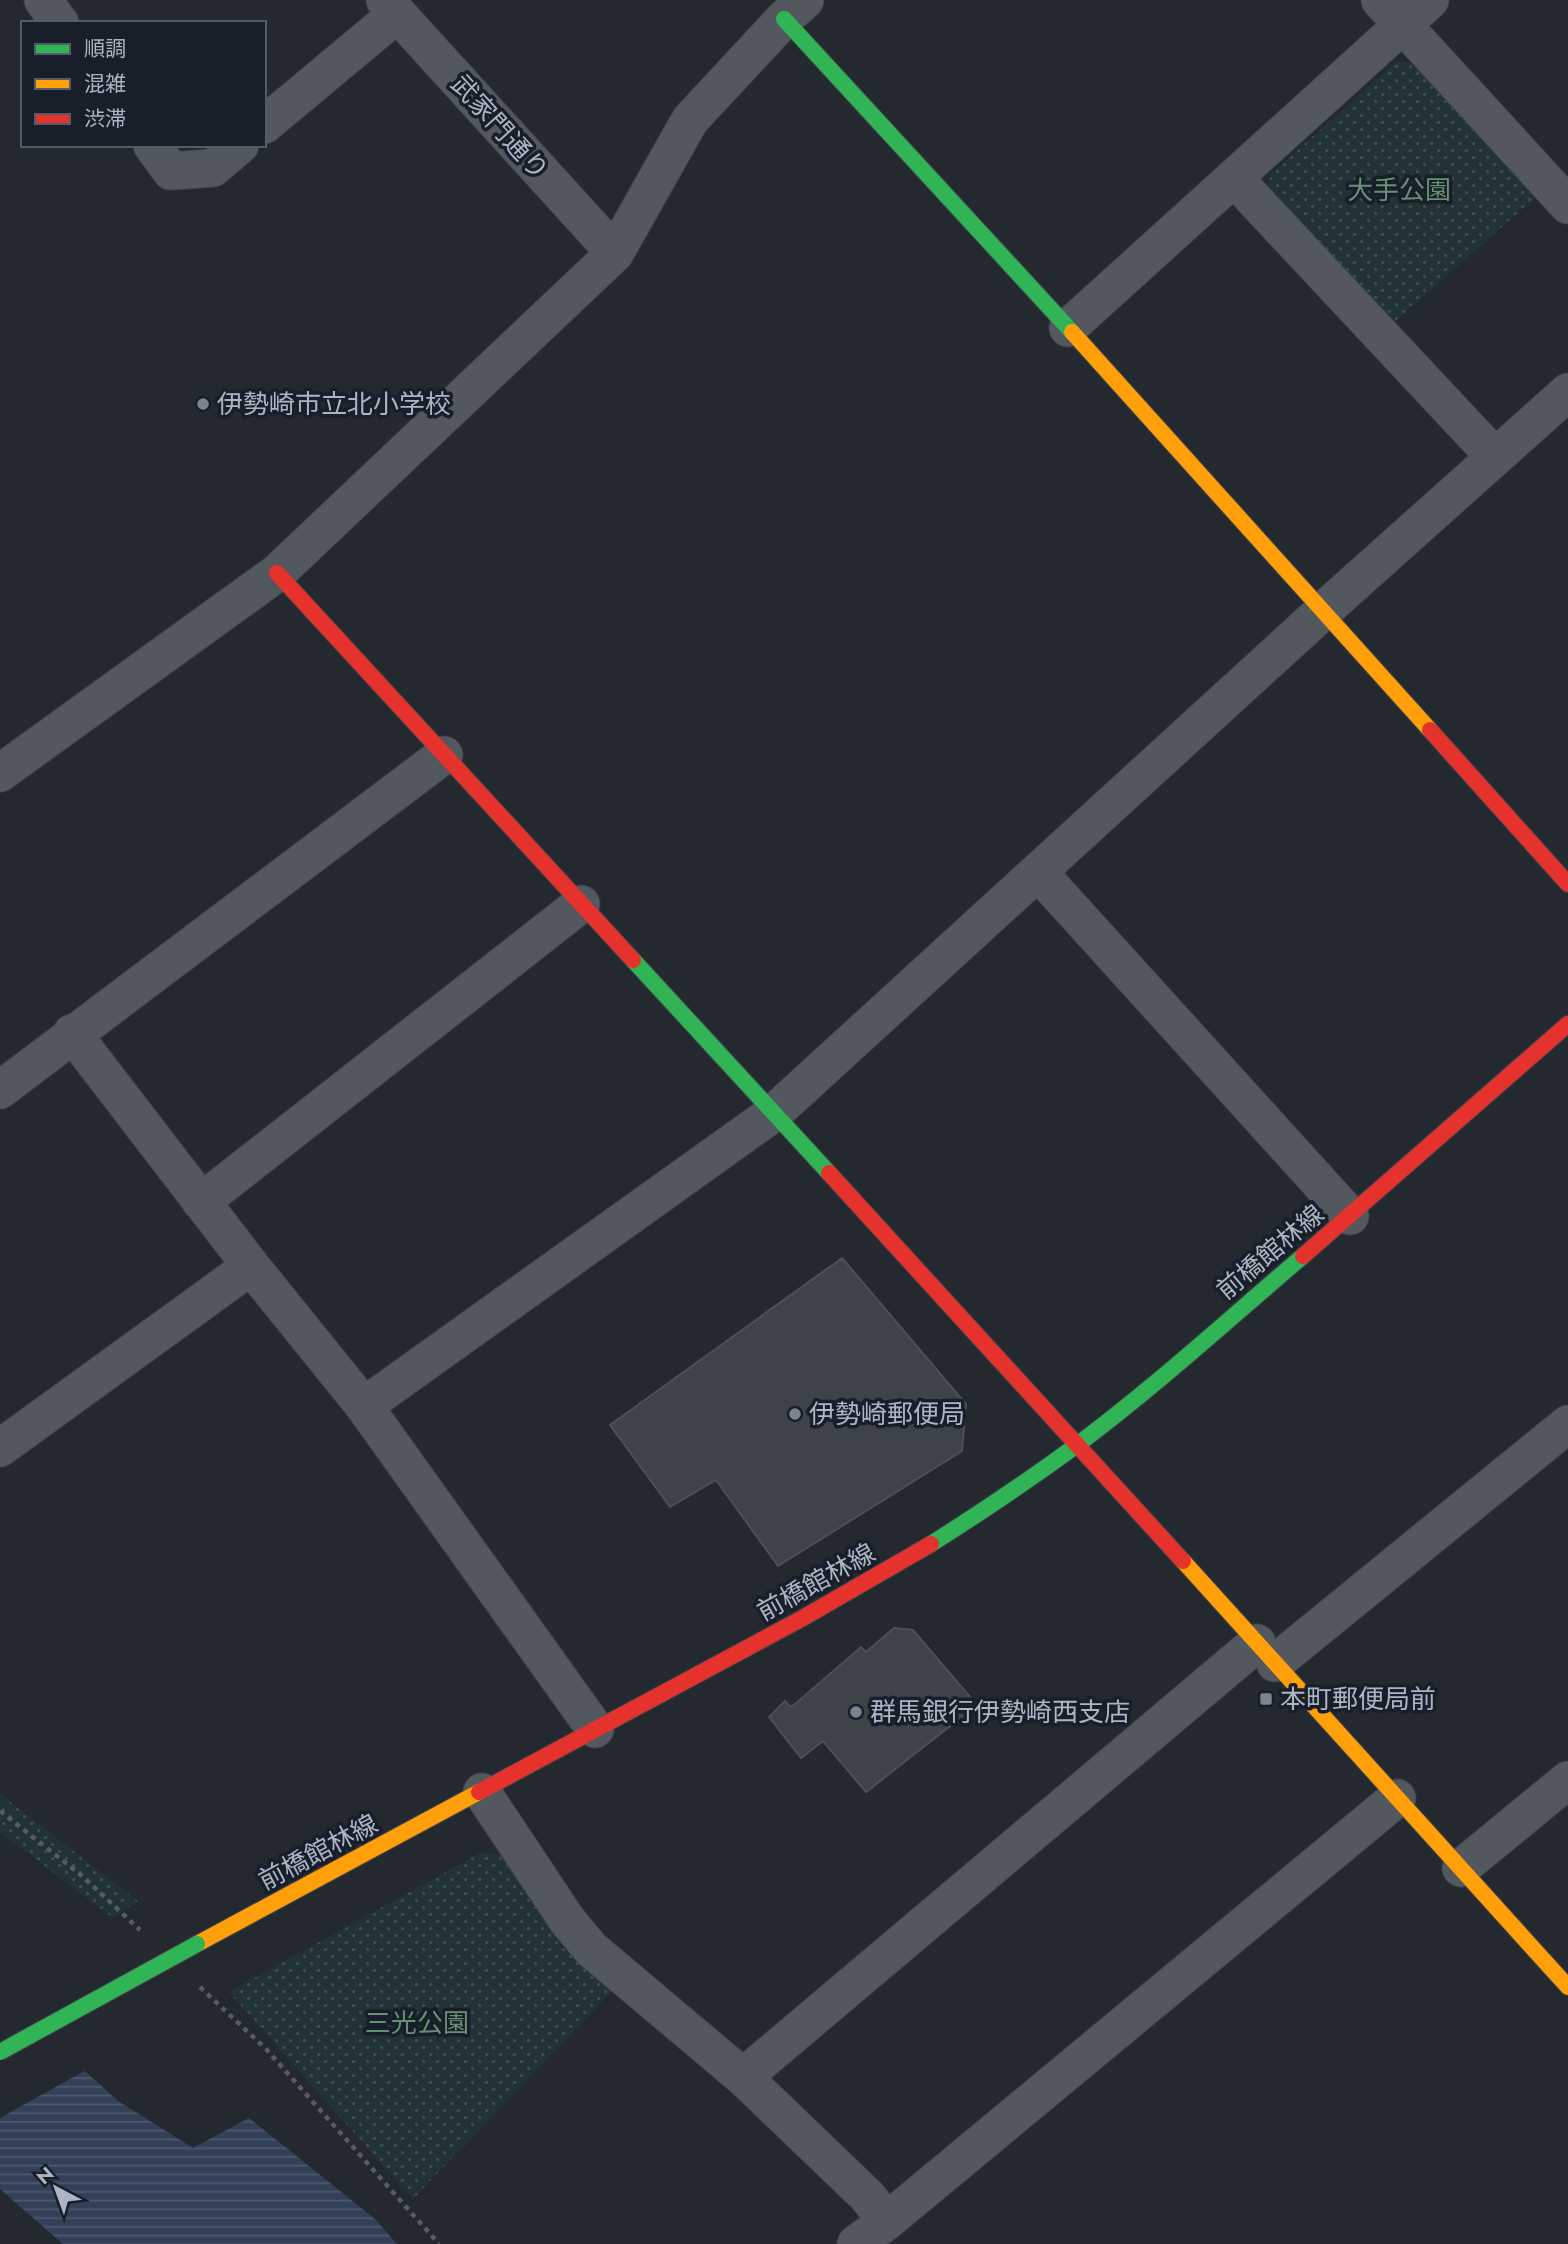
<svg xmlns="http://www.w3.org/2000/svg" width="1568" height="2244" viewBox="0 0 1568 2244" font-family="Jost,'Noto Sans JP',sans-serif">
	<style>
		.green { fill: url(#green-dots) }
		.water { fill: url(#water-rules) }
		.pier { fill: #242930 }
		.building { fill: #3e4249; stroke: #4b5058; stroke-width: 2 }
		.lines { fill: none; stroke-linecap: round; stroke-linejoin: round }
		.street-casing { stroke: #404349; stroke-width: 39 }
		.fast-casing { stroke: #404349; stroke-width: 18 }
		.slow-casing { stroke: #404349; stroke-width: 18 }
		.jam-casing { stroke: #404349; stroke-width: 18 }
		.path { stroke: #565c62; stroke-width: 4.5; stroke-dasharray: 5 5; stroke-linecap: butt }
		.street { stroke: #53575e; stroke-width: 37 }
		.fast { stroke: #30b455; stroke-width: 16 }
		.slow { stroke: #ff9f0a; stroke-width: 16 }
		.jam { stroke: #e5322d; stroke-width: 16 }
		.fast-bridge-casing { stroke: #41454d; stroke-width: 18; stroke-linecap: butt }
		.fast-bridge { stroke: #30b455; stroke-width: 16 }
		.poi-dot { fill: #7c8490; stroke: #181f2a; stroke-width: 2.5 }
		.labels { text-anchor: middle; stroke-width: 7; stroke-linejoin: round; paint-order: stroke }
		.street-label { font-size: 26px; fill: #acb5c3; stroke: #181f2a }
		.park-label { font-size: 26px; fill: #659270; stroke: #181f2a }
		.poi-label { font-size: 26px; fill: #acb5c3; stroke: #181f2a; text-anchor: start }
	</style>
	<defs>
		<pattern id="green-dots" width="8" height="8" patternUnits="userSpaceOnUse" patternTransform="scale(1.75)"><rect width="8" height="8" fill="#223336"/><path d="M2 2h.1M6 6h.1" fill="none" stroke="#3f4e51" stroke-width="1.8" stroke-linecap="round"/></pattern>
		<pattern id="water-rules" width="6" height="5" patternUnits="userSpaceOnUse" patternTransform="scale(1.75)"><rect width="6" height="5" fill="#324158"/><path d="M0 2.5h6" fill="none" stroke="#4d5a6e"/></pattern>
	</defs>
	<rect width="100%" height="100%" fill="#242930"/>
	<path class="green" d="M1396 62 1416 63 1537 196 1392 324 1266 189 1272 173Z
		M0 1794 138 1901 113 1918 0 1832Z
		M480 1853 501 1854 561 1946 612 1991 413 2199 229 1992Z"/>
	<path class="water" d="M0 1994 118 2101 193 2148 249 2118 375 2219 397 2244H63L0 2189Z"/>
	<path class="pier" d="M0 1991 88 2069 0 2118Z"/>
	<path class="building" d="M842 1258 966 1404 962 1451 778 1566 716 1480 670 1507 610 1425Z
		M894 1628 913 1630 977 1705 866 1792 823 1741 801 1758 769 1717 785 1701 790 1707 794 1705 861 1647 866 1652Z"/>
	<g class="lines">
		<g class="street-casing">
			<path id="street" d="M43 0 60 23
				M385 0 615 253
				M1380 0 1568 205
				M264 125 397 14
				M152 145 171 171 213 168 240 145
				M1234 178 1495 457
				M1068 328 1430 0
				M0 773 277 573 615 253 690 120 784 19 805 0
				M1039 873 1350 1216
				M72 1033 251 1266 364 1406 595 1729
				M0 1090 444 755
				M201 1202 581 904
				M364 1406 775 1112 1322 612 1568 392
				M0 1448 251 1266
				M1275 1663 1568 1424
				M482 1792 567 1920 591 1949 743 2077 867 2196 887 2221
				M1461 1868 1568 1780
				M743 2077 1257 1643
				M856 2244 887 2221 1397 1798"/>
		</g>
		<g class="fast-casing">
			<path id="fast" d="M784 19 1072 332
				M633 960 829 1173
				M931 1544C980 1513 1029 1480 1077 1445 1156 1386 1229 1319 1303 1256"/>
		</g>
		<g class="slow-casing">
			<path id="slow" d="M1072 332 1430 730
				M1183 1561 1568 1987
				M197 1944 479 1792"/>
		</g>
		<g class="jam-casing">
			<path id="jam" d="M277 573 633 960
				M1430 730 1568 884
				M829 1173 1183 1561
				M1303 1256 1568 1024
				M479 1792 801 1619 931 1544"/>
		</g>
		<path class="path" d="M0 1811 81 1875 140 1930
			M200 1987 266 2049 439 2244"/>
		<use href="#street" class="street"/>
		<use href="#fast" class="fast"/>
		<use href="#slow" class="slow"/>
		<use href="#jam" class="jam"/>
		<g class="fast-bridge-casing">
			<path id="fast-bridge" d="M0 2052 197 1944"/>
		</g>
		<use href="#fast-bridge" class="fast-bridge"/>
	</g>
	<g class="poi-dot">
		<circle cx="203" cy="404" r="7"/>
		<circle cx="795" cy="1414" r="7"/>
		<rect x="1259" y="1692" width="14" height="14" rx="3.5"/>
		<circle cx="856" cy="1712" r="7"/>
	</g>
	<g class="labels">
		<g class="street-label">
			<text transform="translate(500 127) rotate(48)" y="9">武家門通り</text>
			<text transform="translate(1270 1252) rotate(-40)" y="9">前橋館林線</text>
			<text transform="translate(816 1582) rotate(-29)" y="9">前橋館林線</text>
			<text transform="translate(318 1852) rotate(-28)" y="9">前橋館林線</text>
		</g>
		<g class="park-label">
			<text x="1399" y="199">大手公園</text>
			<text x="417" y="2032">三光公園</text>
		</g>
		<g class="poi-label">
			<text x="217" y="413">伊勢崎市立北小学校</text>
			<text x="809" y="1423">伊勢崎郵便局</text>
			<text x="1280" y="1708">本町郵便局前</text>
			<text x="870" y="1721">群馬銀行伊勢崎西支店</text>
		</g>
	</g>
	<rect x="21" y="21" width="245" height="126" fill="#181f2a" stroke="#535b67" stroke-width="2"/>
	<rect x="35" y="44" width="35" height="10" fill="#30b455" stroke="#535b67" stroke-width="2"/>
	<text x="84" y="56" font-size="21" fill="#acb5c3">順調</text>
	<rect x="35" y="79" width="35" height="10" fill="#ff9f0a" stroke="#535b67" stroke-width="2"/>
	<text x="84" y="91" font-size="21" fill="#acb5c3">混雑</text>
	<rect x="35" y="114" width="35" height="10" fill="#e5322d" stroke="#535b67" stroke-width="2"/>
	<text x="84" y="126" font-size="21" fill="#acb5c3">渋滞</text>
	<g transform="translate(56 2188) rotate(319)" stroke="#181f2a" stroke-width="5" paint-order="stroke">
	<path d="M0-5L12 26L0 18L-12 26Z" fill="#acb5c3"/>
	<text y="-10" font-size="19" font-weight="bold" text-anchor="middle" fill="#acb5c3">N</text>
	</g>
</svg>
